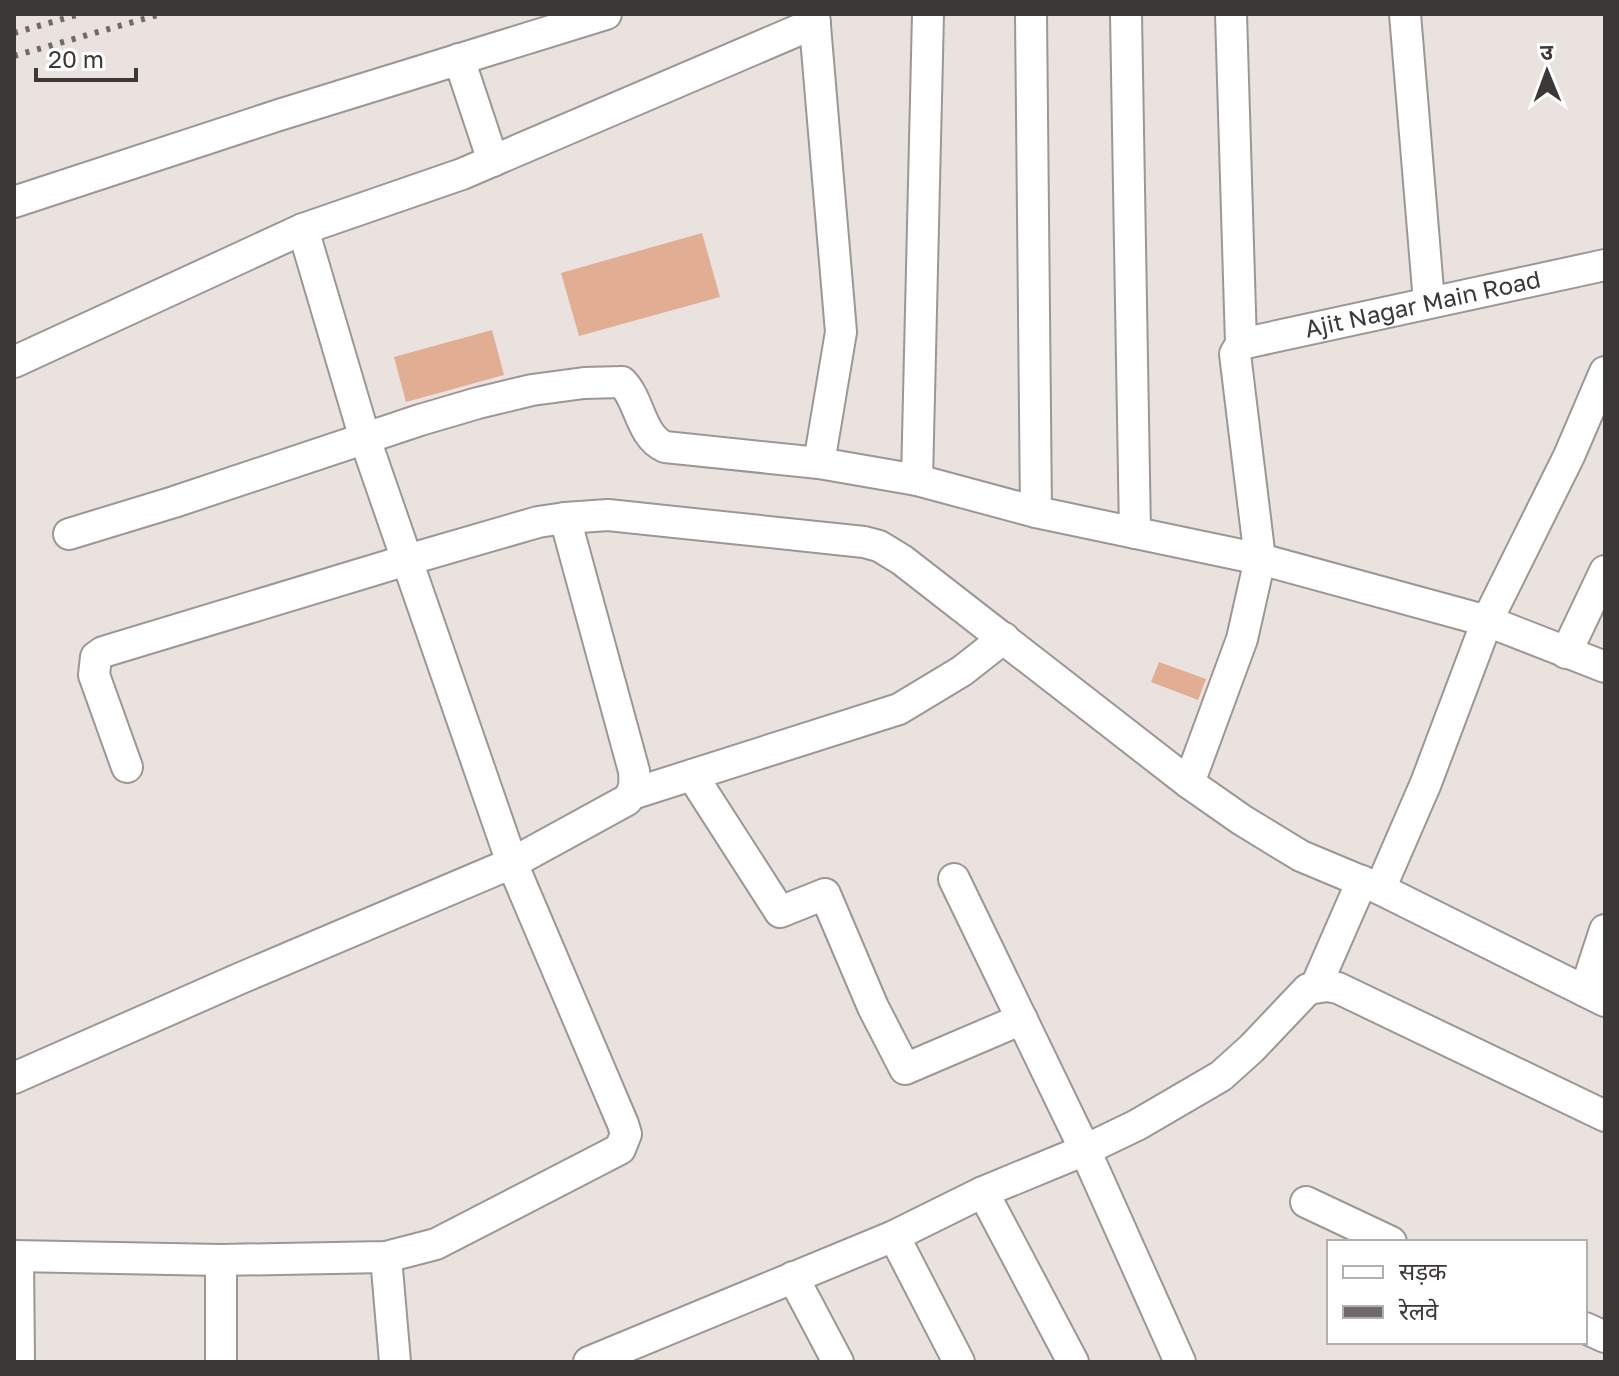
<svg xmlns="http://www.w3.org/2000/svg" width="1619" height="1376" viewBox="0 0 1619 1376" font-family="'Golos Text','Noto Sans Devanagari',sans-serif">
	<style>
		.building { fill: #e1ae94 }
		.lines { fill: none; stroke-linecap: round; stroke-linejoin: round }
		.street-casing { stroke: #9e9694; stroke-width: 34 }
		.street { stroke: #fff; stroke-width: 30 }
		.rail { stroke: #6e6a68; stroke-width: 6; stroke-dasharray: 4 8; stroke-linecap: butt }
		.labels { text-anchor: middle; stroke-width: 6; stroke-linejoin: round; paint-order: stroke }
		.street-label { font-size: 24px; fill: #3b3837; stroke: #fff }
	</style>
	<rect width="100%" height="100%" fill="#e9e2de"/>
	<path class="building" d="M702 233 720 297 579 336 561 273Z
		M492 330 504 375 406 402 394 357Z
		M1159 662 1206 679 1198 700 1151 682Z"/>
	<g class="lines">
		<g class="street-casing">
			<g id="street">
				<path d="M814 14 841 332 819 463"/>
				<path d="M1031 14 1036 512"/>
				<path d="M1126 14 1135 533"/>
				<path d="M1405 14 1429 302"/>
				<path d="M459 59 493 161"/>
				<path d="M14 202 279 115 606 14"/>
				<path id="s1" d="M1241 344 1605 265"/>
				<path d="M14 362 303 229 462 174 815 23"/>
				<path d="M917 480 928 14"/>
				<path d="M69 534 174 502 420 420 478 403 532 390 584 383 622 382C640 400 640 436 665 447L819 463 917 480 1036 512 1260 559 1487 621 1605 667"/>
				<path d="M1566 653 1605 571"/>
				<path d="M127 767 94 675 96 657 103 652 407 560 538 522 565 518 608 515 864 542 879 546 902 560 1189 783 1242 820 1301 856 1380 889 1605 1001"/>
				<path d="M692 775 780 912 825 894 873 1007 905 1069 1022 1019"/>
				<path d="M1189 783 1242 639 1260 559 1235 354 1241 344 1231 14"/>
				<path d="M632 794 899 709 962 671 1004 638"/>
				<path d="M954 879 1085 1150 1180 1362"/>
				<path d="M1380 889 1426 783 1487 621 1569 456 1605 372"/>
				<path d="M1316 986 1362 881"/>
				<path d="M1585 991 1605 930"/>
				<path d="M14 1078 241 978 512 863 627 800C635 791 635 783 634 771L565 518"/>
				<path d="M983 1192 1073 1362"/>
				<path d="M1306 1202 1391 1242"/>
				<path d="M894 1236 959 1362"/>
				<path d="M14 1256 221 1260 386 1257 436 1244 620 1149 626 1134 623 1124 512 863 365 439 303 229"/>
				<path d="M18 1257 19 1362"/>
				<path d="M386 1257 395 1362"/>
				<path d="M221 1260V1362"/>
				<path d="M793 1277 838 1362"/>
				<path d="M1585 1328 1605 1337"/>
				<path d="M589 1362 894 1236 983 1192 1085 1150 1137 1125 1221 1076 1252 1048 1308 989 1327 986 1338 988 1605 1116"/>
			</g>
		</g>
		<use href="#street" class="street"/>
		<path class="rail" d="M14 33 80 14
			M14 56 161 14"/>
	</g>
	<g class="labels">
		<g class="street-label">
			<text dy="8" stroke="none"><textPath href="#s1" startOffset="186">Ajit Nagar Main Road</textPath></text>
		</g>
	</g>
	<rect width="1619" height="1376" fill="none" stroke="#3b3837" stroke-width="32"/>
	<rect x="1327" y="1240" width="260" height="104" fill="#ffffff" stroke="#b1afaf" stroke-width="2"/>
	<rect x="1343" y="1266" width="40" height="12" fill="#ffffff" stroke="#b1afaf" stroke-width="2"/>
	<text x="1399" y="1280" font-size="24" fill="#3b3837">सड़क</text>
	<rect x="1343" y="1306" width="40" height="12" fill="#6e6a68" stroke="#b1afaf" stroke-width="2"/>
	<text x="1399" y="1320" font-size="24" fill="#3b3837">रेलवे</text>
	<g transform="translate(1547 72) rotate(359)" stroke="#ffffff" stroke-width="6" paint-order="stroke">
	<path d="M0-6L14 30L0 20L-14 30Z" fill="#3b3837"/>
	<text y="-12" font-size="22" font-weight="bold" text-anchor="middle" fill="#3b3837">उ</text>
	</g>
	<path d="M36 68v12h100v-12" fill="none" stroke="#3b3837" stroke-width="4"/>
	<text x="48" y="68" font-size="24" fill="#3b3837" stroke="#ffffff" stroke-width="6" paint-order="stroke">20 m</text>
</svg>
